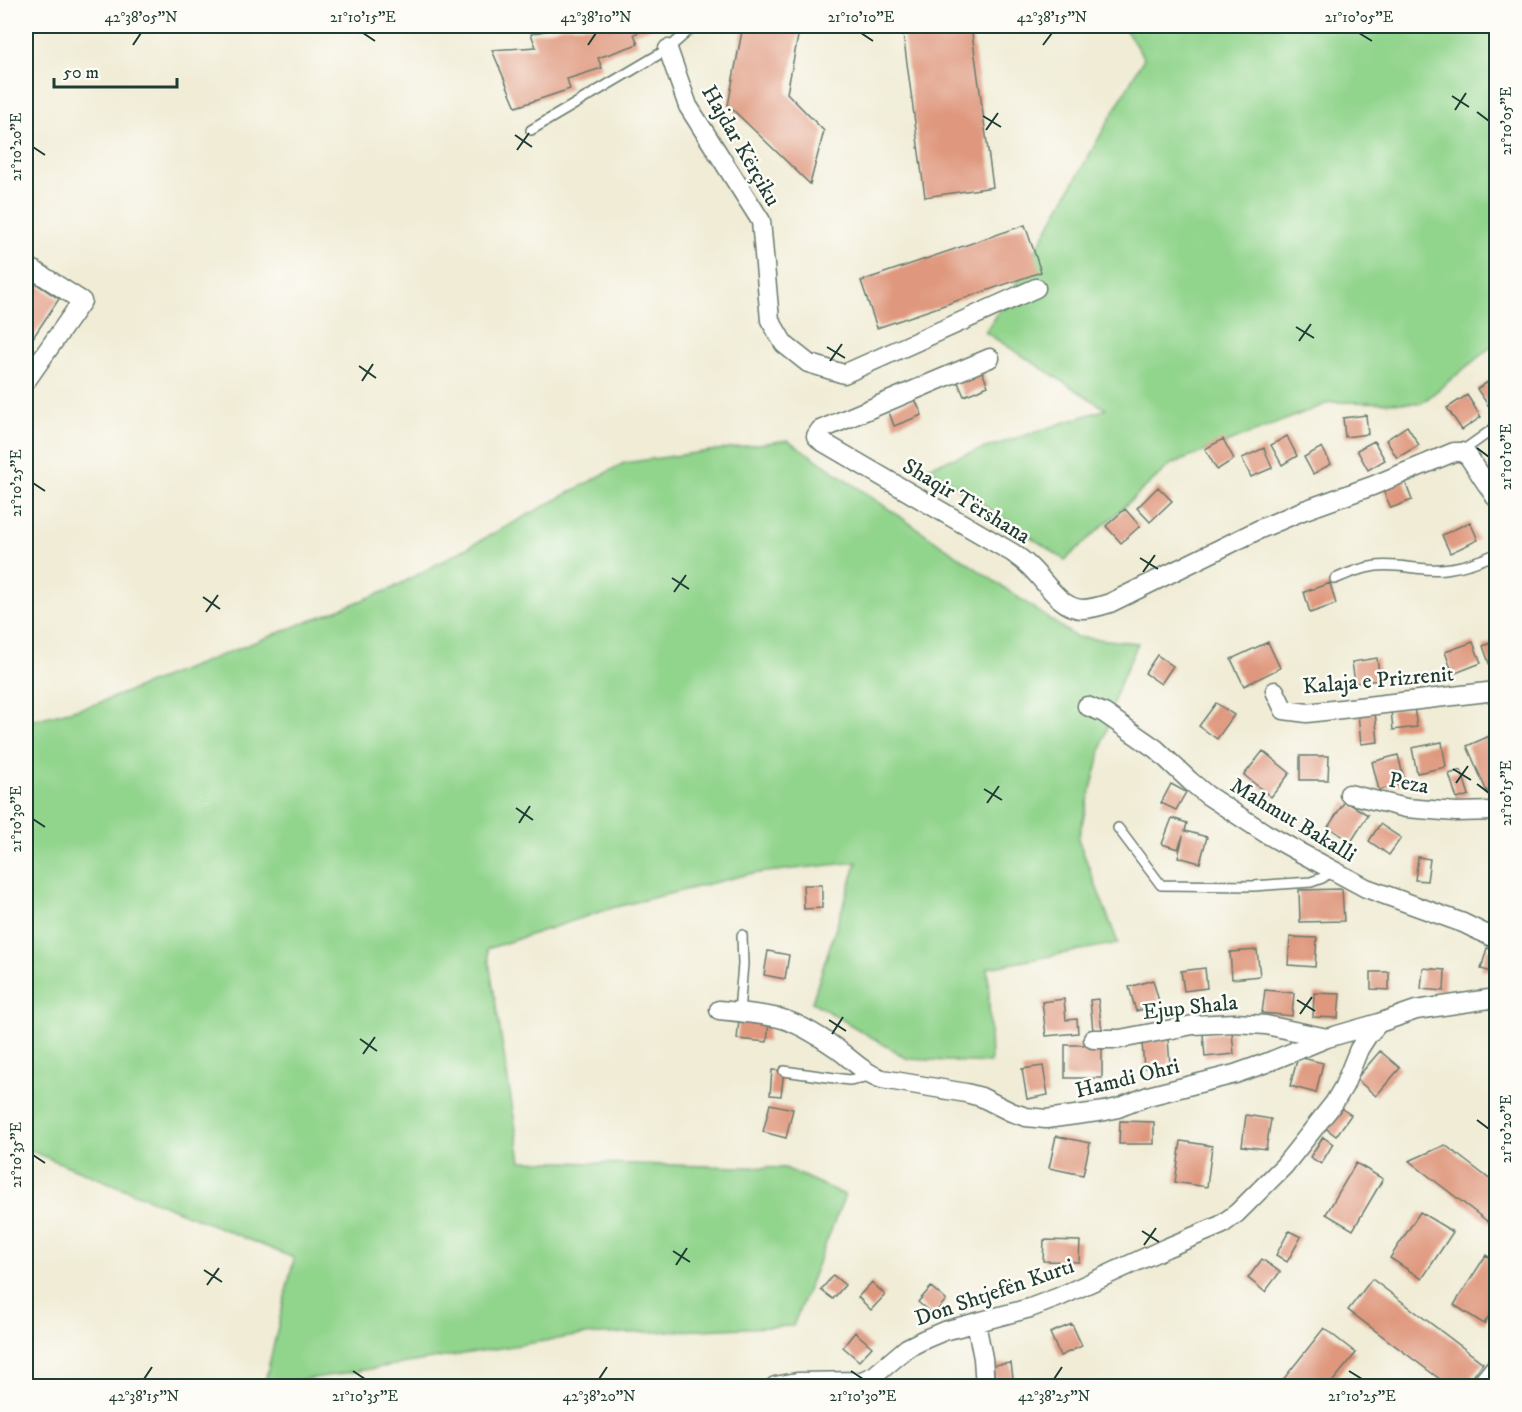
<svg xmlns="http://www.w3.org/2000/svg" width="1522" height="1412" viewBox="0 0 1522 1412" font-family="'IM FELL DW Pica',serif">
	<style>
		.green { fill: #91d48c; stroke: #588860; stroke-width: 1.5 }
		.building { fill: #df977d }
		.lines { fill: none; stroke-linecap: round; stroke-linejoin: round }
		.lane-casing { stroke: #687a6d; stroke-width: 12 }
		.street-casing { stroke: #687a6d; stroke-width: 21 }
		.lane { stroke: #fff; stroke-width: 9 }
		.street { stroke: #fff; stroke-width: 18 }
		.ticks { fill: none; stroke: #1f3d34; stroke-width: 2 }
		.labels { text-anchor: middle; stroke-width: 5; stroke-linejoin: round; paint-order: stroke }
		.street-label { font-size: 22px; fill: #1f3d34; stroke: #fdfcf7 }
		.neatline { fill: none; stroke: #1f3d34; stroke-width: 2 }
		.ticks-label { font-size: 15px; text-anchor: middle; fill: #1f3d34 }
	</style>
	<rect width="100%" height="100%" fill="#fdfcf7"/>
	<filter id="ink" filterUnits="userSpaceOnUse"><feTurbulence type="fractalNoise" baseFrequency=".0167" numOctaves="2"/><feDisplacementMap in="SourceGraphic" scale="12" xChannelSelector="R" yChannelSelector="G"/><feConvolveMatrix kernelMatrix="1 2 1 2 8 2 1 2 1" color-interpolation-filters="sRGB"/></filter>
	<filter id="wash" filterUnits="userSpaceOnUse"><feTurbulence type="fractalNoise" baseFrequency=".008" numOctaves="4" result="noise"/><feDisplacementMap in="SourceGraphic" scale="24" xChannelSelector="R" yChannelSelector="G"/><feGaussianBlur stdDeviation="1.35" result="paint"/><feColorMatrix in="noise" values="0 0 0 0 0 0 0 0 0 0 0 0 0 0 0 0 0 1.4 0 .05"/><feComposite in="paint" operator="in"/></filter>
	<g filter="url(#wash)">
		<rect width="100%" height="100%" fill="#f0ecd6"/>
		<path class="green" d="M1123 26H1496V343L1422 403 1331 402 1170 465 1065 560 927 467 1106 409 985 332 1019 279 1144 58Z
			M788 440 1076 637 1138 643 1116 693 1078 839 1118 943 988 968 991 1063 908 1059 812 1002 857 862 749 874 612 908 487 949 521 1161 785 1168 845 1195 793 1326 582 1335 264 1386 294 1258 26 1149V722L96 704 391 589 624 463Z"/>
		<g id="blocks">
			<path class="building" d="M567 26H657L634 34 638 44 598 58 602 68 567 79 570 89 516 107 492 50 536 47 531 34Z
				M743 26H800L787 93 824 131 810 184 728 105Z
				M902 26H971L993 187 925 197Z
				M1025 225 1041 272 877 328 861 281Z
				M26 277 59 299 26 348Z
				M981 369 988 386 964 396 957 380Z
				M1494 378 1496 381V403L1490 408 1477 389Z
				M1467 395 1481 417 1462 430 1447 408Z
				M915 399 922 415 894 426 888 409Z
				M1366 415 1368 434 1345 437 1343 418Z
				M1407 426 1419 445 1397 458 1386 440Z
				M1287 436 1297 456 1282 465 1271 445Z
				M1223 439 1234 459 1217 470 1205 449Z
				M1374 441 1385 460 1368 470 1357 450Z
				M1322 447 1331 464 1313 474 1304 457Z
				M1264 448 1272 468 1251 477 1242 458Z
				M1404 479 1412 500 1391 508 1382 488Z
				M1158 487 1172 501 1150 522 1137 508Z
				M1125 509 1140 526 1121 543 1106 526Z
				M1470 522 1478 540 1450 553 1442 535Z
				M1330 583 1336 604 1310 613 1304 592Z
				M1496 641V664L1490 666 1483 646Z
				M1268 642 1280 668 1244 686 1231 659Z
				M1473 642 1481 663 1453 674 1445 652Z
				M1157 655 1173 666 1161 684 1145 673Z
				M1377 658 1380 680 1355 683 1352 662Z
				M1216 703 1234 715 1217 739 1199 726Z
				M1414 707 1417 727 1393 730 1391 710Z
				M1375 712 1378 742 1361 744 1358 714Z
				M1492 735 1496 745V787L1487 792 1467 746Z
				M1442 742 1446 767 1417 773 1412 748Z
				M1263 751 1290 773 1271 797 1244 775Z
				M1398 755 1405 783 1379 790 1372 762Z
				M1300 756H1329L1328 780H1300Z
				M1461 770 1469 795 1457 799 1449 774Z
				M1171 784 1186 792 1176 810 1161 803Z
				M1345 801 1368 815 1351 842 1328 827Z
				M1172 818 1187 823 1185 831 1207 837 1200 863 1178 857 1183 836 1178 849 1162 844Z
				M1380 824 1401 838 1389 855 1369 841Z
				M1418 857 1430 859 1427 881 1415 880Z
				M803 885H822V908L804 909Z
				M1342 889 1344 921 1300 922 1299 890Z
				M1290 937 1317 938 1315 967 1288 965Z
				M1487 948 1496 951V973L1481 969Z
				M1257 950 1260 976 1232 979 1230 952Z
				M768 951 789 955 785 979 764 975Z
				M1205 968 1207 988 1184 991 1181 971Z
				M1423 968 1445 970 1444 991 1421 989Z
				M1371 972H1389V990L1371 989Z
				M1153 980 1160 1005 1136 1011 1129 987Z
				M1265 990 1294 993 1292 1016 1262 1013Z
				M1314 993 1340 994 1338 1018 1313 1017Z
				M1064 999 1066 1020 1077 1019 1078 1033 1046 1036 1042 1002Z
				M1098 999 1102 1030 1093 1031 1090 1000Z
				M739 1019 769 1022 767 1042 737 1039Z
				M1232 1032 1234 1054 1205 1057 1203 1034Z
				M1168 1039 1170 1065 1144 1068 1142 1042Z
				M1065 1045H1102V1078H1065Z
				M1380 1051 1400 1068 1376 1096 1356 1079Z
				M1298 1057 1323 1063 1316 1093 1290 1086Z
				M1043 1066 1048 1095 1027 1099 1022 1069Z
				M772 1070 784 1071 781 1096 770 1095Z
				M770 1104 793 1109 786 1138 763 1132Z
				M1339 1107 1351 1115 1336 1136 1324 1127Z
				M1246 1115 1271 1119 1266 1149 1242 1146Z
				M1120 1121 1154 1122V1144H1119Z
				M1056 1136 1090 1143 1083 1175 1049 1168Z
				M1323 1137 1333 1144 1321 1164 1310 1157Z
				M1181 1141 1212 1146 1207 1187 1175 1182Z
				M1445 1145 1496 1184V1228L1409 1161Z
				M1356 1163 1383 1179 1353 1230 1326 1214Z
				M1420 1212 1453 1232 1422 1279 1390 1258Z
				M1289 1231 1301 1237 1287 1262 1276 1255Z
				M1044 1240 1080 1241 1079 1262 1043 1261Z
				M1486 1255 1496 1262V1305L1484 1324 1454 1305Z
				M1262 1259 1280 1272 1265 1292 1248 1278Z
				M833 1275 845 1285 833 1299 821 1290Z
				M1372 1279 1483 1363 1466 1386H1449L1348 1310Z
				M872 1282 885 1295 871 1310 858 1297Z
				M931 1287 946 1300 933 1315 918 1302Z
				M1072 1324 1082 1346 1060 1356 1050 1333Z
				M1324 1328 1356 1353 1329 1386H1278Z
				M855 1332 872 1347 859 1361 843 1347Z
				M1011 1363 1014 1386H996L993 1365Z"/>
		</g>
	</g>
	<g filter="url(#ink)">
		<use href="#blocks" fill-opacity="0" stroke="#687a6d" stroke-width="1.5"/>
		<g class="lines">
			<g class="lane-casing">
				<path id="lane" d="M531 130 668 49 694 26
					M1461 452 1496 427
					M1335 579C1348 573 1361 568 1376 566 1401 563 1426 573 1451 568 1467 566 1482 560 1496 554
					M1118 828 1161 885 1253 886 1311 882 1322 878 1332 871
					M739 1012 743 964 742 935
					M784 1071 849 1080 870 1076"/>
			</g>
			<g class="street-casing">
				<path id="street" d="M668 49 688 106 761 221 770 320 784 344 808 363 844 374 1036 288
					M26 265 82 301 26 381
					M990 358 820 430 816 436 821 441 1013 553C1018 557 1024 561 1028 565 1044 579 1059 608 1082 609 1092 609 1101 606 1110 603L1260 529 1302 511 1372 486 1454 452H1461L1468 456 1496 498
					M1275 691 1284 710 1307 713 1496 691
					M1087 706 1104 713 1156 749 1190 781 1207 795 1265 833 1299 852 1366 888 1463 923 1496 939
					M1349 794 1406 808 1456 812 1496 811
					M719 1010C739 1012 760 1014 779 1018 799 1023 819 1036 836 1048 851 1059 864 1073 882 1079L966 1093 981 1097 1011 1112 1026 1117 1046 1119 1105 1111 1118 1108 1148 1096 1235 1074 1266 1063 1327 1038 1379 1023 1416 1010 1496 998
					M1093 1039H1120L1193 1025 1235 1023 1266 1025 1327 1038
					M976 1323 983 1358 985 1386
					M775 1386 797 1382 862 1381 875 1375 907 1348 925 1339 944 1331 1030 1308 1059 1297 1166 1248 1221 1225 1237 1213 1284 1166 1334 1103 1344 1086 1359 1049 1368 1035 1379 1023
					M1480 1386 1496 1366"/>
			</g>
			<use href="#lane" class="lane"/>
			<use href="#street" class="street"/>
		</g>
	</g>
	<path class="ticks" d="M363 33 375 41M861 33 873 41M1359 33 1372 41M133 45 141 33M588 45 596 33M1043 45 1052 33M1452 96 1469 107M1455 110 1466 93M1477 112 1489 121M983 116 1001 127M986 130 998 113M515 135 532 147M33 147 45 155M517 150 529 133M1296 327 1314 338M1299 341 1311 324M827 347 845 358M830 361 842 344M359 366 376 378M362 381 373 364M1477 448 1489 457M33 483 45 491M1140 558 1158 569M1143 572 1155 555M672 578 689 589M674 592 686 575M203 597 220 609M206 612 218 595M1453 769 1471 780M1456 783 1468 766M1477 784 1489 793M984 789 1002 800M987 803 999 786M516 808 533 820M33 819 45 827M519 823 530 806M1297 1000 1315 1011M1300 1014 1312 997M829 1020 846 1031M832 1034 843 1017M360 1039 377 1051M363 1054 375 1037M1477 1120 1489 1129M33 1155 45 1163M1142 1231 1159 1242M1144 1245 1156 1228M673 1251 690 1262M676 1265 687 1248M204 1270 222 1282M207 1285 219 1268M353 1371 365 1379M851 1371 863 1379M1349 1371 1362 1379M144 1379 152 1367M599 1379 607 1367M1054 1379 1062 1367"/>
	<g class="labels">
		<g class="street-label">
			<text transform="translate(742 145) rotate(60)" y="8">Hajdar Kërçiku</text>
			<text transform="translate(967 500) rotate(31)" y="8">Shaqir Tërshana</text>
			<text transform="translate(1378 679) rotate(-5)" y="8">Kalaja e Prizrenit</text>
			<text transform="translate(1409 782) rotate(10)" y="8">Peza</text>
			<text transform="translate(1294 819) rotate(31)" y="8">Mahmut Bakalli</text>
			<text transform="translate(1190 1006) rotate(-6)" y="8">Ejup Shala</text>
			<text transform="translate(1127 1077) rotate(-14)" y="8">Hamdi Ohri</text>
			<text transform="translate(994 1291) rotate(-19)" y="8">Don Shtjefën Kurti</text>
		</g>
	</g>
	<rect width="1522" height="1412" fill="none" stroke="#fdfcf7" stroke-width="66"/>
	<path d="M54 78v9h123v-9" fill="none" stroke="#1f3d34" stroke-width="3"/>
	<text x="63" y="78" font-size="18" fill="#1f3d34" stroke="#fdfcf7" stroke-width="4.5" paint-order="stroke">50 m</text>
	<rect x="33" y="33" width="1456" height="1346" class="neatline"/>
	<g class="ticks-label">
		<text x="141" y="22">42°38'05"N</text>
		<text x="363" y="22">21°10'15"E</text>
		<text x="596" y="22">42°38'10"N</text>
		<text x="861" y="22">21°10'10"E</text>
		<text x="1052" y="22">42°38'15"N</text>
		<text x="1359" y="22">21°10'05"E</text>
		<text transform="translate(1506 121) rotate(-90)" y="5">21°10'05"E</text>
		<text transform="translate(16 147) rotate(-90)" y="5">21°10'20"E</text>
		<text transform="translate(1506 457) rotate(-90)" y="5">21°10'10"E</text>
		<text transform="translate(16 483) rotate(-90)" y="5">21°10'25"E</text>
		<text transform="translate(1506 793) rotate(-90)" y="5">21°10'15"E</text>
		<text transform="translate(16 819) rotate(-90)" y="5">21°10'30"E</text>
		<text transform="translate(1506 1129) rotate(-90)" y="5">21°10'20"E</text>
		<text transform="translate(16 1155) rotate(-90)" y="5">21°10'35"E</text>
		<text x="144" y="1401">42°38'15"N</text>
		<text x="365" y="1401">21°10'35"E</text>
		<text x="599" y="1401">42°38'20"N</text>
		<text x="863" y="1401">21°10'30"E</text>
		<text x="1054" y="1401">42°38'25"N</text>
		<text x="1362" y="1401">21°10'25"E</text>
	</g>
</svg>
